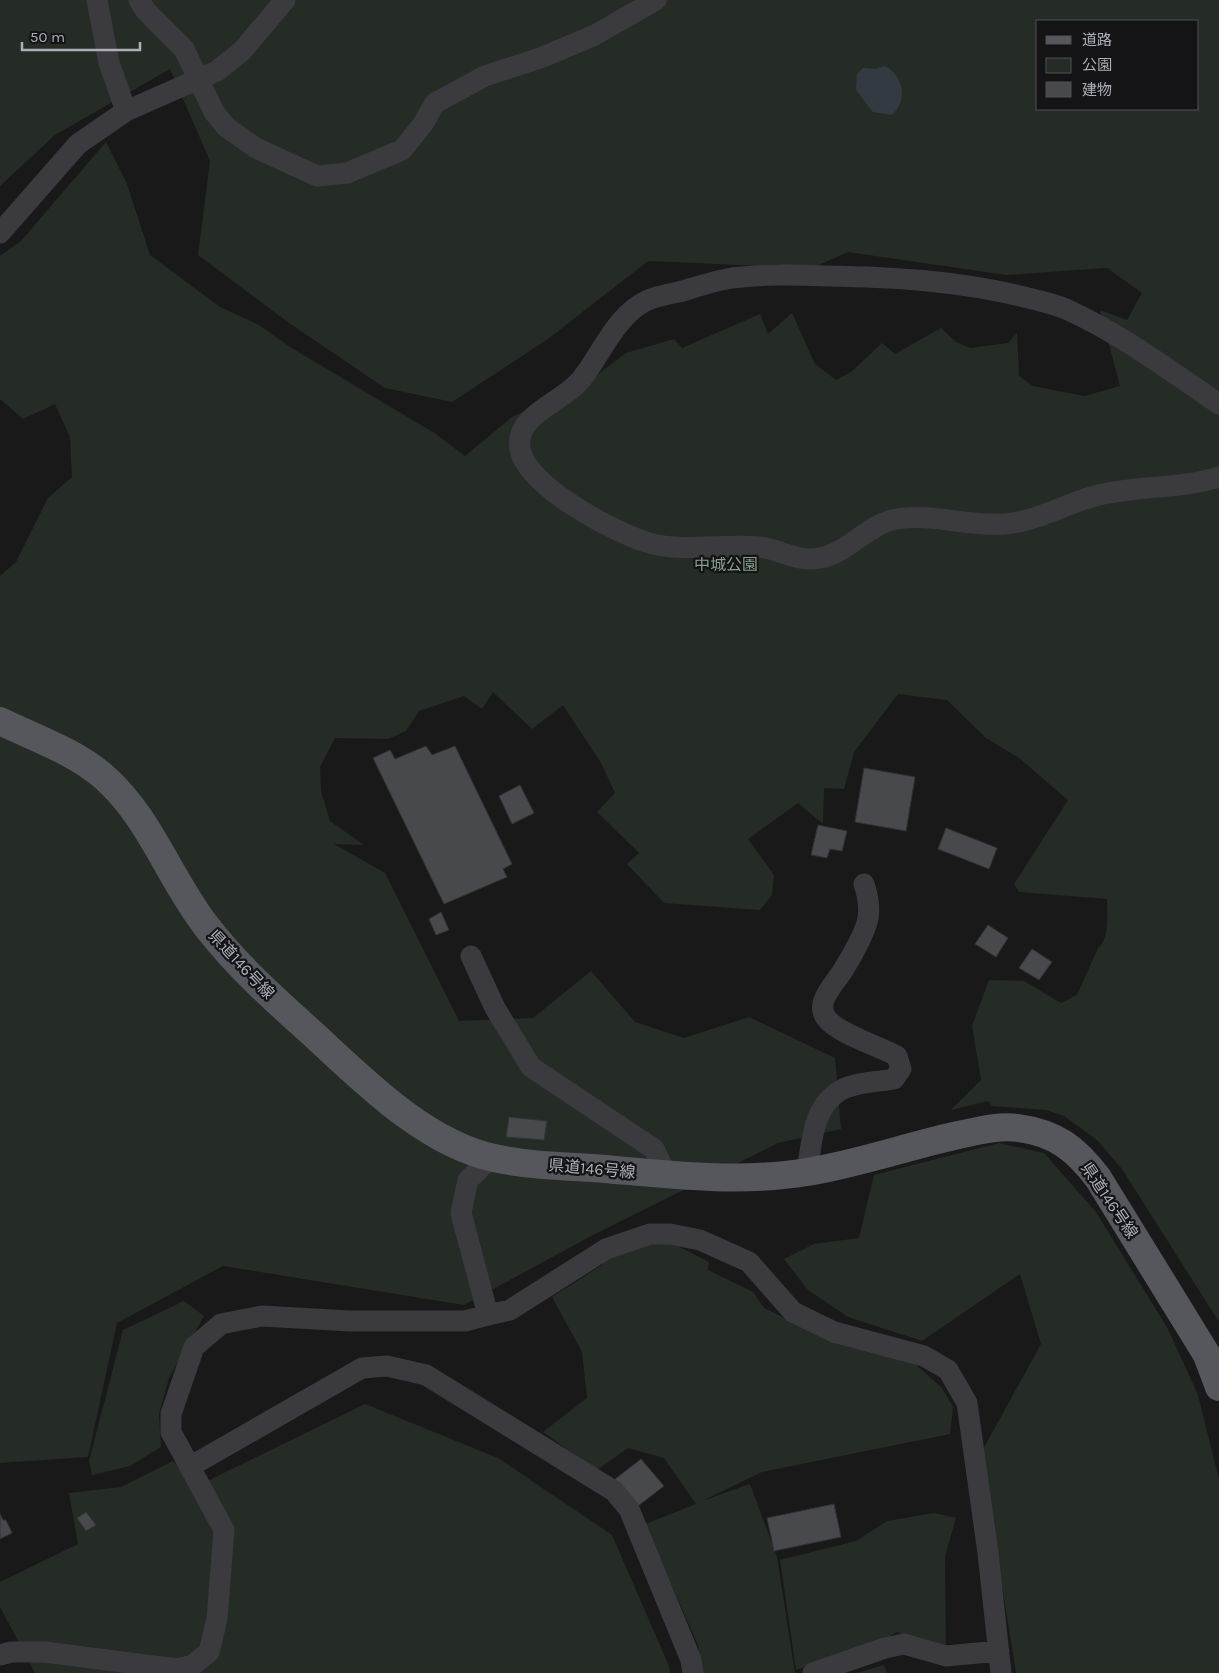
<svg xmlns="http://www.w3.org/2000/svg" width="1219" height="1673" viewBox="0 0 1219 1673" font-family="Karla,'Noto Sans JP',sans-serif">
	<style>
		.green { fill: #252c26; fill-rule: evenodd }
		.water { fill: #343a42 }
		.building { fill: #48494c; stroke: #333336 }
		.lines { fill: none; stroke-linecap: round; stroke-linejoin: round }
		.minor { stroke: #3a3a3f; stroke-width: 21 }
		.major { stroke: #56575d; stroke-width: 28 }
		.minor-bridge { stroke: #3a3a3f; stroke-width: 21 }
		.labels { text-anchor: middle; stroke-width: 4.5; stroke-linejoin: round; paint-order: stroke }
		.park-label { font-size: 16px; fill: #86a189; stroke: #141315 }
		.street-label { font-size: 16px; fill: #acafb8; stroke: #141315 }
	</style>
	<rect width="100%" height="100%" fill="#19191a"/>
	<path class="green" d="M0 0H1219V1322L1122 1169 1097 1140 1064 1116 1046 1110 992 1106 988 1101 951 1110 981 1080 972 1026 989 980 1024 981 1061 1003 1077 995 1098 948C1110 938 1107 913 1107 899L1019 892 1014 884 1068 800 1019 758 986 738 947 700 898 694 854 752 844 789 824 788 823 824 798 803 748 839 774 875 772 895 760 910 664 903 627 864 639 853 597 812 615 793 601 763 563 705 532 729 493 692 482 709 464 696 419 711 406 731 388 739 335 738 320 767 321 791 330 821 364 845 334 844 385 873 459 1021 533 1018 591 971 635 1022 684 1038 749 1017 835 1058 841 1129 778 1143 593 1235 464 1305 223 1266 117 1323 88 1457 0 1463V576L16 562 48 498 72 477 70 437 55 404 23 419 0 399V256L21 241 106 142 127 184 150 255 220 307 259 325 290 347 436 434 465 456 512 417 593 378 626 353 674 339 682 348 760 314 768 334 792 313 815 364 836 380 851 372 882 343 895 354 941 328 956 342 970 348 1008 343 1017 333 1019 376 1033 386 1084 396 1120 386 1100 310 1127 320 1142 293 1107 268 1006 275 848 252 812 268 648 261 548 339 452 402 385 388 289 323 198 255 210 161 170 69 55 135 0 186ZM1038 21H1198V109H1038Z
		M999 1143 1044 1153 1096 1212 1168 1329 1198 1395 1219 1479V1673H1016L981 1453 1041 1344 1020 1274 922 1341 848 1317 808 1290 784 1259 814 1244 859 1238 874 1175Z
		M649 1239 668 1241 709 1262 708 1270 753 1292 764 1308 824 1337 913 1362 942 1388 953 1407 950 1434 762 1472 702 1501 750 1484 777 1557 795 1673H702L698 1645 645 1524 696 1504 664 1458 628 1448 597 1470 543 1432 587 1398 582 1352 552 1297 602 1265 601 1260Z
		M184 1301 204 1316 169 1378 159 1414 161 1447 130 1466 92 1475 89 1461 123 1330Z
		M365 1404 498 1458 612 1535 669 1666 670 1673H35L0 1607V1582L78 1544 69 1493 121 1487 173 1461 195 1487Z
		M934 1513 956 1518 945 1556 946 1650 897 1632 873 1645 796 1670 780 1560 856 1541 887 1521Z
		M884 1665 887 1673H856Z"/>
	<path class="water" d="M885 66C903 76 909 99 892 115L873 112 856 90 857 74 863 68 876 69Z"/>
	<path class="building" d="M426 746 432 755 455 746 512 864 503 869 507 877 444 904 373 758 390 750 395 759Z
		M864 768 915 777 906 831 855 822Z
		M520 785 534 813 512 824 499 796Z
		M818 825 847 831 842 851 830 849 827 858 811 855Z
		M946 828 997 848 989 869 938 849Z
		M441 912 449 930 436 935 429 919Z
		M988 925 1008 938 996 957 975 944Z
		M1032 949 1052 962 1039 980 1019 968Z
		M509 1117 547 1121 544 1140 506 1137Z
		M641 1459 664 1486 638 1506 614 1480Z
		M834 1504 841 1537 774 1551 767 1518Z
		M86 1512 96 1525 86 1531 77 1518Z
		M0 1514 3 1520H6L12 1533 0 1539Z"/>
	<g class="lines">
		<path class="minor" d="M97 0 109 63 126 111
			M139 0 146 11 184 49
			M214 112 226 127 256 148 317 176 347 173 402 150 423 124 435 103 485 76 543 57 595 35 656 0
			M0 233 78 144 126 111 217 71 242 51 285 0
			M1219 404C1169 370 1121 334 1066 309 1054 304 1041 301 1028 298 962 281 894 277 826 276 795 275 763 274 732 278 714 281 696 287 679 292 669 294 657 296 648 300 617 314 603 351 583 377 565 403 514 413 520 449 526 486 615 533 649 543 685 553 723 543 759 547 779 549 799 563 820 558 848 553 868 524 896 519 932 513 970 527 1006 524 1037 521 1065 504 1095 496 1136 485 1177 490 1219 477
			M471 956 495 1008 531 1067 654 1149 666 1174
			M807 1172C812 1142 812 1107 841 1090 856 1082 878 1082 894 1079L901 1069 897 1056C878 1046 846 1036 831 1023 809 1005 836 984 845 967 852 956 866 931 868 918 870 906 868 896 864 884
			M488 1315 510 1310 606 1249 650 1234H670L700 1240 749 1262 793 1312 834 1332 924 1356 948 1370 967 1403 988 1553 1001 1673
			M191 1466 362 1368 387 1366 426 1375 614 1491 629 1509 691 1660 693 1673
			M0 1655 11 1652H44L177 1669 193 1665 209 1652 217 1619 224 1530 171 1432V1414L194 1347 221 1324 262 1316 350 1321H465L488 1315 461 1213 468 1180 491 1158
			M813 1673 885 1648 904 1644 946 1656 999 1651"/>
		<path class="major" d="M0 721C35 738 74 751 104 777 150 817 170 880 207 927 238 967 276 1001 313 1034 364 1081 425 1143 494 1158 530 1166 568 1166 605 1169 672 1175 740 1183 807 1172 857 1164 905 1147 954 1136 974 1132 997 1125 1018 1128 1056 1133 1076 1149 1098 1178L1207 1355 1219 1387"/>
		<path class="minor-bridge" d="M184 49 214 112"/>
	</g>
	<g class="labels">
		<g class="park-label">
			<text x="726" y="570">中城公園</text>
		</g>
		<g class="street-label">
			<text transform="translate(242 964) rotate(47)" y="6">県道146号線</text>
			<text transform="translate(592 1168) rotate(5)" y="6">県道146号線</text>
			<text transform="translate(1110 1200) rotate(56)" y="6">県道146号線</text>
		</g>
	</g>
	<rect x="1036" y="20" width="162" height="90" fill="#141315" stroke="#515156"/>
	<rect x="1046" y="36" width="25" height="8" fill="#56575d" stroke="#515156"/>
	<text x="1082" y="45" font-size="15" fill="#acafb8">道路</text>
	<rect x="1046" y="58" width="25" height="15" fill="#252c26" stroke="#515156"/>
	<text x="1082" y="70" font-size="15" fill="#acafb8">公園</text>
	<rect x="1046" y="82" width="25" height="15" fill="#48494c" stroke="#515156"/>
	<text x="1082" y="95" font-size="15" fill="#acafb8">建物</text>
	<path d="M22 42v8h118v-8" fill="none" stroke="#acafb8" stroke-width="2.5"/>
	<text x="30" y="42" font-size="15" fill="#acafb8" stroke="#141315" stroke-width="4" paint-order="stroke">50 m</text>
</svg>
